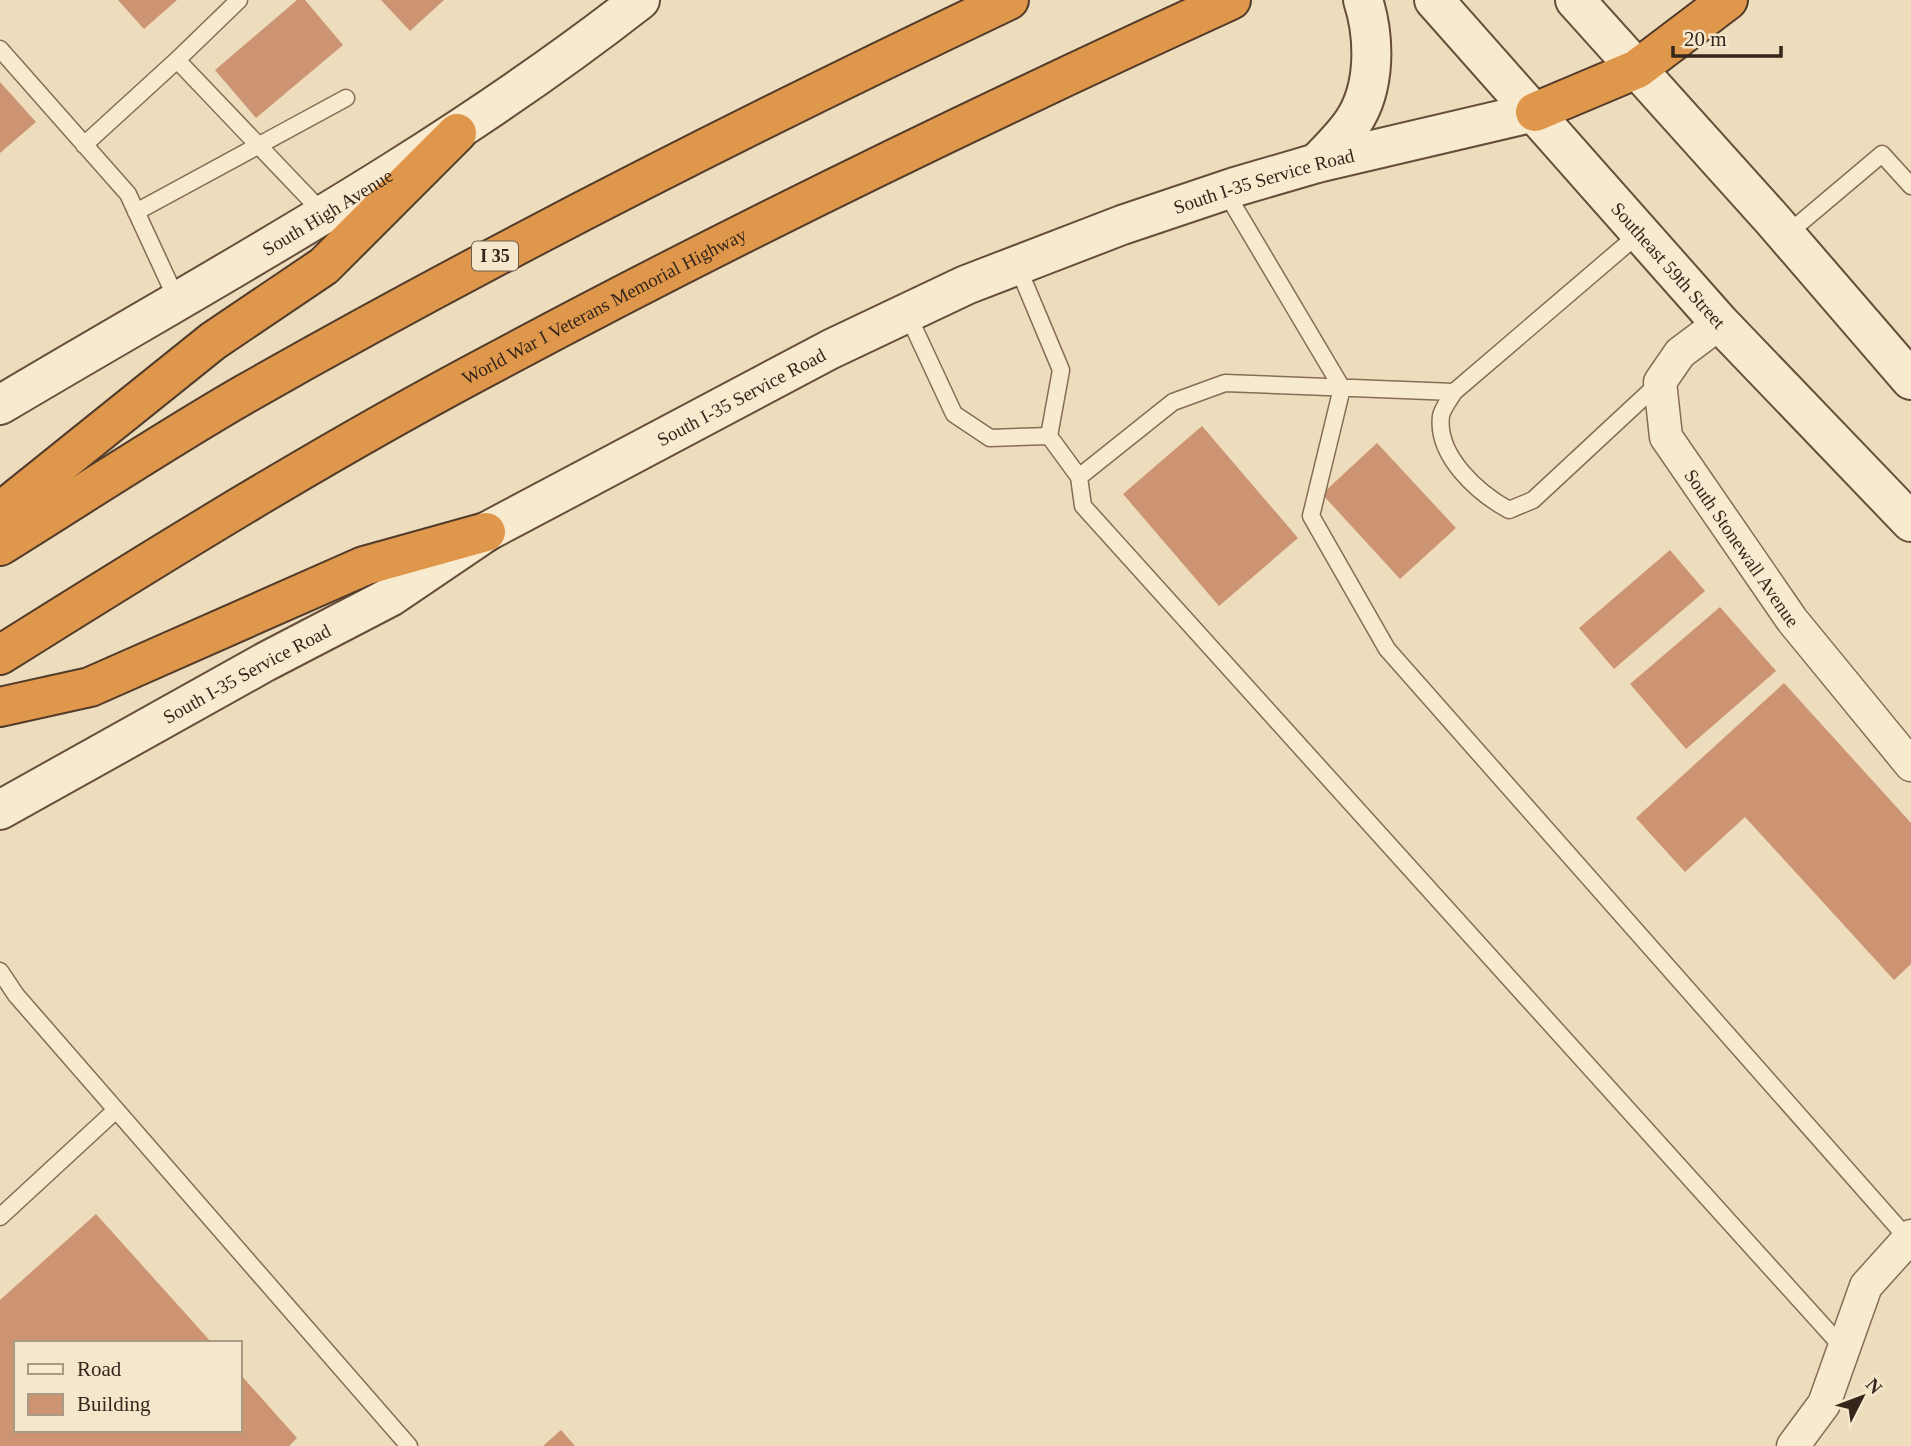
<svg xmlns="http://www.w3.org/2000/svg" width="1911" height="1446" viewBox="0 0 1911 1446" font-family="Georgia,serif">
	<style>
		.building { fill: #cc9472 }
		.lines { fill: none; stroke-linecap: round; stroke-linejoin: round }
		.service-casing { stroke: #856d56; stroke-width: 19 }
		.minor-casing { stroke: #856d56; stroke-width: 35 }
		.secondary-casing { stroke: #664e3a; stroke-width: 42 }
		.motorway-casing { stroke: #523b2b; stroke-width: 42 }
		.service { stroke: #f8eacf; stroke-width: 16 }
		.minor { stroke: #f8eacf; stroke-width: 32 }
		.secondary { stroke: #f8eacf; stroke-width: 38 }
		.motorway { stroke: #df984b; stroke-width: 38 }
		.labels { text-anchor: middle; stroke-width: 7; stroke-linejoin: round; paint-order: stroke }
		.shield { fill: #f5e7cc; stroke: #6e6050; stroke-width: 2 }
		.shield-label { font-size: 18px; font-weight: bold; fill: #34261b }
		.street-label { font-size: 19px; fill: #34261b; stroke: #f5e7cc }
	</style>
	<rect width="100%" height="100%" fill="#edddbd"/>
	<path class="building" d="M118 0H177L144 29Z
		M297 0H305L343 45 256 118 215 70Z
		M381 0H444L410 31Z
		M0 82 36 122 0 153Z
		M1202 426 1298 538 1219 606 1123 494Z
		M1377 443 1456 528 1400 579 1322 494Z
		M1670 550 1705 591 1614 669 1579 628Z
		M1720 607 1776 671 1686 749 1630 684Z
		M1784 683 1911 823V964L1894 980 1745 817 1685 872 1636 818Z
		M96 1214 212 1343H16V1430H240V1374L297 1438 289 1446H0V1300Z
		M561 1430 575 1446H543Z"/>
	<g class="lines">
		<g class="service-casing">
			<path id="service" d="M239 0 177 60 323 213
				M0 49 128 194 177 300
				M84 145 177 60
				M1225 191 1342 388 1311 516 1387 649 1908 1239
				M136 212 346 98
				M1641 232 1454 392 1225 383 1173 402 1079 477 1083 506 1844 1349
				M1786 235 1882 154 1911 186
				M907 313 954 414 990 438 1049 436 1061 370 1017 265
				M1454 392C1450 399 1442 409 1441 416 1436 456 1478 493 1509 510L1533 500 1660 382
				M1049 436 1079 477
				M0 971 16 995 409 1446
				M0 1217 116 1110"/>
		</g>
		<g class="minor-casing">
			<g id="minor">
				<path id="s1" d="M1720 323 1680 353 1660 382 1666 437 1792 620 1911 765"/>
				<path d="M1793 1446 1824 1404 1866 1286 1911 1236"/>
			</g>
		</g>
		<g class="secondary-casing">
			<g id="secondary">
				<path id="s2" d="M1434 0 1720 323 1911 522"/>
				<path d="M1575 0 1772 219 1911 380"/>
				<path d="M1317 163C1329 150 1343 137 1353 122 1376 88 1375 37 1363 0"/>
				<path id="s3" d="M0 405C217 276 441 156 640 0"/>
				<path id="s4" d="M0 810 265 662 390 597 486 532 831 349 966 285 1122 225 1235 187 1317 163 1535 112"/>
			</g>
		</g>
		<g class="motorway-casing">
			<g id="motorway">
				<path d="M1535 112 1637 69 1728 0"/>
				<path d="M0 512 213 341 324 266 457 133"/>
				<path d="M0 546C82 495 162 442 245 394 495 252 750 123 1009 0"/>
				<path id="s5" d="M0 655C164 552 330 449 501 359 740 231 984 113 1231 0"/>
				<path d="M0 707 90 687 364 566 486 532"/>
			</g>
		</g>
		<use href="#service" class="service"/>
		<use href="#minor" class="minor"/>
		<use href="#secondary" class="secondary"/>
		<use href="#motorway" class="motorway"/>
	</g>
	<g class="labels">
		<rect class="shield" x="472" y="241.5" width="46" height="29" rx="5"/>
		<g class="shield-label">
			<text x="495" y="262">I 35</text>
		</g>
		<g class="street-label">
			<text dy="7" stroke="none"><textPath href="#s4" startOffset="1416">South I-35 Service Road</textPath></text>
			<text dy="7" stroke="none"><textPath href="#s3" startOffset="380">South High Avenue</textPath></text>
			<text dy="7" stroke="none"><textPath href="#s2" startOffset="354">Southeast 59th Street</textPath></text>
			<text dy="7" stroke="none"><textPath href="#s5" startOffset="698">World War I Veterans Memorial Highway</textPath></text>
			<text dy="7" stroke="none"><textPath href="#s4" startOffset="849">South I-35 Service Road</textPath></text>
			<text dy="7" stroke="none"><textPath href="#s1" startOffset="275">South Stonewall Avenue</textPath></text>
			<text dy="7" stroke="none"><textPath href="#s4" startOffset="282">South I-35 Service Road</textPath></text>
		</g>
	</g>
	<rect x="14" y="1341" width="228" height="91" fill="#f5e7cc" stroke="#a89a85" stroke-width="2"/>
	<rect x="28" y="1364" width="35" height="10" fill="#f8eacf" stroke="#a89a85" stroke-width="2"/>
	<text x="77" y="1376" font-size="21" fill="#34261b">Road</text>
	<rect x="28" y="1394" width="35" height="21" fill="#cc9472" stroke="#a89a85" stroke-width="2"/>
	<text x="77" y="1411" font-size="21" fill="#34261b">Building</text>
	<g transform="translate(1862 1397) rotate(48)" stroke="#f5e7cc" stroke-width="5" paint-order="stroke">
	<path d="M0-5L12 26L0 18L-12 26Z" fill="#34261b"/>
	<text y="-10" font-size="19" font-weight="bold" text-anchor="middle" fill="#34261b">N</text>
	</g>
	<path d="M1673 46v10h108v-10" fill="none" stroke="#34261b" stroke-width="3.5"/>
	<text x="1684" y="46" font-size="21" fill="#34261b" stroke="#f5e7cc" stroke-width="5" paint-order="stroke">20 m</text>
</svg>
